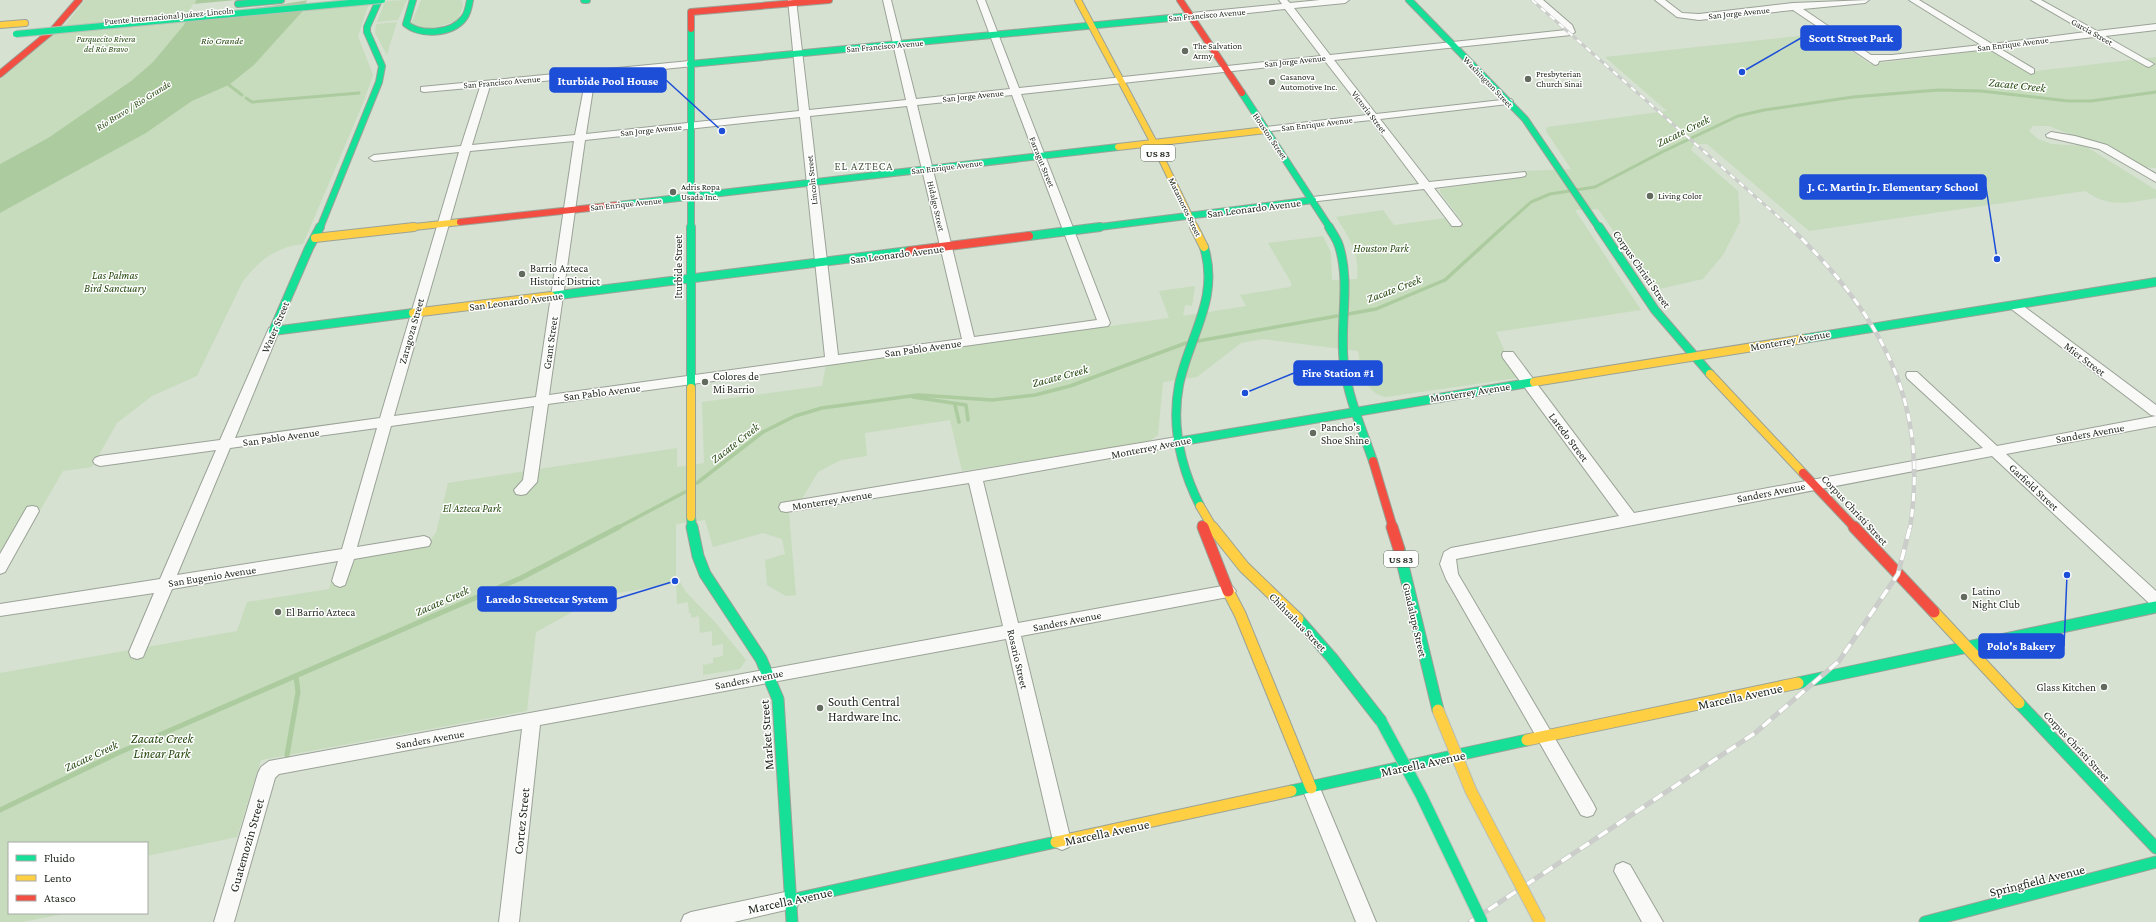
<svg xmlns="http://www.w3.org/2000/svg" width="2156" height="922" viewBox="0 0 2156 922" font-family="'Crimson Pro',serif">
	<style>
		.green { fill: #c6dcbc }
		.water { fill: #accb9f }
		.pier { fill: #d6e1d1 }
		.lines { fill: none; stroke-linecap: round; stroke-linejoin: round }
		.stream-far2 { stroke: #accb9f; stroke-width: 3 }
		.stream-far1 { stroke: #accb9f; stroke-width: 3.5 }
		.stream { stroke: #accb9f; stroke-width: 5 }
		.street-casing { stroke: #9ba297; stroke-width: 2 }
		.fast-far2-casing { stroke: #9ba297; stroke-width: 8 }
		.fast-far1-casing { stroke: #9ba297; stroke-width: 10 }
		.fast-casing { stroke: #9ba297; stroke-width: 13 }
		.slow-far2-casing { stroke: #9ba297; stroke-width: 8 }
		.slow-far1-casing { stroke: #9ba297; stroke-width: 10 }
		.slow-casing { stroke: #9ba297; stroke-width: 13 }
		.jam-far2-casing { stroke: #9ba297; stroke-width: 8 }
		.jam-far1-casing { stroke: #9ba297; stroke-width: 10 }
		.jam-casing { stroke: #9ba297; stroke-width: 13 }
		.street { fill: #f9faf8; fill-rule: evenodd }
		.fast-far2 { stroke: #16e098; stroke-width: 6 }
		.fast-far1 { stroke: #16e098; stroke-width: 8 }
		.fast { stroke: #16e098; stroke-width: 11 }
		.slow-far2 { stroke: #ffcf43; stroke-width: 6 }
		.slow-far1 { stroke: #ffcf43; stroke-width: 8 }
		.slow { stroke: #ffcf43; stroke-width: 11 }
		.jam-far2 { stroke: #f24e42; stroke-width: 6 }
		.jam-far1 { stroke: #f24e42; stroke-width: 8 }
		.jam { stroke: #f24e42; stroke-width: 11 }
		.rail-far2-casing { stroke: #cacdc9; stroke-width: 3 }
		.rail-far1-casing { stroke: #cacdc9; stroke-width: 4.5 }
		.rail-casing { stroke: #cacdc9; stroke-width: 5 }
		.rail-far2 { stroke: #fff; stroke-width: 2; stroke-dasharray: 6; stroke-linecap: butt }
		.rail-far1 { stroke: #fff; stroke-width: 3; stroke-dasharray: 8; stroke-linecap: butt }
		.rail { stroke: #fff; stroke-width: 3.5; stroke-dasharray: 11; stroke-linecap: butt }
		.fast-bridge-far1-casing { stroke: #b9beb5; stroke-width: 8; stroke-linecap: butt }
		.fast-bridge-casing { stroke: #b9beb5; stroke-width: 13; stroke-linecap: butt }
		.slow-bridge-casing { stroke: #b9beb5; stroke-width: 13; stroke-linecap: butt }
		.fast-bridge-far1 { stroke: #16e098; stroke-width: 6 }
		.fast-bridge { stroke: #16e098; stroke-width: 11 }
		.slow-bridge { stroke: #ffcf43; stroke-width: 11 }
		.poi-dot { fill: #626b5e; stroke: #fff; stroke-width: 1.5 }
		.labels { text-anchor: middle; stroke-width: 3; stroke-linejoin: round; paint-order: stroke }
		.far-street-label { font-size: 9px; fill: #242b20; stroke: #fff }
		.far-park-label { font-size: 9px; font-style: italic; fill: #23480d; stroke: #fff }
		.far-poi-label { font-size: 9px; fill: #242b20; stroke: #fff; text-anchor: start }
		.far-water-label { font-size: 10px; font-style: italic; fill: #264a10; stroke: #fff }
		.shield { fill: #fff; stroke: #666b63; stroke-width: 1 }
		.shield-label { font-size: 10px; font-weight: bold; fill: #242b20 }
		.far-quarter-label { font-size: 11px; letter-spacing: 1px; fill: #45553e; stroke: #fff }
		.street-label { font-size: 11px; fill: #242b20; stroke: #fff }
		.park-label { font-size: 11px; font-style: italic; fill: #23480d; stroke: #fff }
		.poi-label { font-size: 11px; fill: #242b20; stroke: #fff; text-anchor: start }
		.water-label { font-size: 12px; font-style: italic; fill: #264a10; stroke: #fff }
		.near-street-label { font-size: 13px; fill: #242b20; stroke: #fff }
		.near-poi-label { font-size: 13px; fill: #242b20; stroke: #fff; text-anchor: start }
		.near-park-label { font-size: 13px; font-style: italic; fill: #23480d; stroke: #fff }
		.leader { fill: none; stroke: #1d4ed8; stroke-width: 1.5 }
		.callout-dot { fill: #1d4ed8; stroke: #fff; stroke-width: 1.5 }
		.callout { fill: #1d4ed8; stroke: #1d4ed8; stroke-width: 1.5 }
		.callout-label { font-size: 12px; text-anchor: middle; font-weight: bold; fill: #fff }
	</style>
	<rect width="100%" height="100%" fill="#d6e1d1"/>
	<path class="green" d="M85 0H196L193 11 183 26 153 62 131 81 48 138 0 164V79L66 24Z
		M370 0 358 36 373 75 364 101 303 244C275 247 258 261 242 283L197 376 152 396 117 423 92 467 63 471 41 509 26 511 0 554V213L146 133 192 101 229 85 254 65 302 12Z
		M407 0 398 20 377 22 385 1Z
		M421 0H460L462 1 463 7 457 20C442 26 426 33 411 24Z
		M397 22 388 51 387 55 375 33 376 24Z
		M1825 33 1870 64 1989 50 2028 72 2156 57V168L2144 167 2101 143 2072 135 2049 126H2033L2029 131 2038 139 2052 144 2085 146 2156 190V198C2128 203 2110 208 2085 191L1809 231 1707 144H1694L1691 150 1738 191 1740 222 1723 255 1703 279 1655 290 1598 209 1575 210 1641 310 1496 332 1517 378 1386 397C1364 393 1361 370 1358 351L1263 339 1241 343 1197 377 1163 382 1158 435 1148 442 962 471 950 420 865 433 867 456 841 460 818 472 802 499 787 502V512L789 513 796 595 786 596 767 585 765 560 785 554 782 539 763 533 713 547 705 520 676 524V583L680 582 686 592 715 622 746 660 740 669 703 675V665L713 663V658L723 656V644L712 646V631L700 633 699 616 691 618V613H689L688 602 677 604 676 583 601 596 536 632 527 711 261 760 237 837 147 856V843H9V913H69L22 922H0V673L237 631 247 602 329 589 331 582 345 580 351 558 426 545 436 533 448 483 677 448V467L704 463 702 402 822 386 826 365 1169 318 1159 291 1195 286 1192 306 1185 305 1183 316 1246 306 1240 295 1290 287 1292 284 1268 243 1323 236 1331 253 1332 280 1357 279C1360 254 1349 237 1336 217L1383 210 1394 225 1446 218 1451 225 1464 224 1440 192V189L1525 177 1522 171 1571 169 1546 131 1547 127 1667 111 1605 57Z"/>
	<path class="water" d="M196 0H307L302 12 272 45 254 65 229 85 192 101 146 133 0 213V164L48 138 131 81 153 62 183 26 193 11Z"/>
	<path class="pier" d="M236 0H309L185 19 193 4Z"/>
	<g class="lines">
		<path class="stream-far2" d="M229 85 242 95
			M246 98 252 102 359 93
			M1502 228 1531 202 1550 194 1595 187 1662 152 1738 116 1764 110 1853 97 1938 90 1981 91 2068 101H2091L2156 92"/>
		<path class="stream-far1" d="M1348 314 1376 309 1445 280 1503 227
			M1198 341 1337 316
			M913 397 966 405 968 420
			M955 405 959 422
			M697 483 763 432 795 416 822 408 918 395 992 400 1035 395 1070 386 1186 343
			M617 528 685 492"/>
		<path class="stream" d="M287 755 298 692 296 676
			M0 810 118 753 521 578 619 527"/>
		<g class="street-casing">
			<path id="street" d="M788 0H796L809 110 906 100 883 0H891L916 99 1010 89 977 0H985L1019 88 1321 56 1285 9 1191 19 1187 16 1191 13 1282 4 1279 0H1287L1290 3 1320 0H1349L1345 3 1294 8 1330 55 1566 30 1534 0H1543L1572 25 1575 32 1571 35 1334 60 1376 114 1511 99 1513 101 1508 104 1380 119 1429 182 1525 172 1526 174 1525 176 1521 177 1434 188 1462 224 1460 226H1452L1424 189 1309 202 1308 200 1313 197 1419 184 1371 120 1262 132 1261 130 1266 127 1367 115 1325 61 1021 94 1110 323 1108 326 548 404 537 482 526 494 521 495 516 494 514 490 523 480 534 406 391 426 357 547 424 536 429 538 431 542 429 546 354 559 345 585 340 587 335 585 332 581 338 561 172 589 145 652 143 657 137 659 131 657 129 652 154 593 0 616V604L160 579 216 450 100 466 95 464 93 461 95 458 100 456 220 440 269 328 273 327 279 331 235 438 380 418 459 152 374 161 369 158 374 155 461 146 480 87 424 92 421 91V87L690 61 695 64 693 66 595 76 586 134 799 111ZM586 77 575 135 472 145 490 86ZM1012 95 1097 320 974 337 917 105ZM907 106 962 339 838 355 810 116ZM800 117 825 357 549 395 585 140ZM574 141 536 397 394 416 470 151ZM377 428 342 549 177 575 230 448Z
				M1655 0H1665L1682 13 1699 14 1793 3 1869 0 1865 3 1803 9 1871 55H1892L1981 45 1909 0H1919L1992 44 2086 32 2031 0H2041L2097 31 2156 24V30L2105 36 2154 64 2149 67 2146 66 2094 37 1999 48 2034 69V73L2031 74 1989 49 1879 61 1878 64 1875 65 1793 10 1699 20 1677 17Z
				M2051 132 2075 136 2107 145 2156 174V182L2099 149 2047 137 2046 135Z
				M2014 301 2018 302 2156 405V426L2006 454 2156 591V606L2150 604 1992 456 1456 559 1458 574 1593 803 1596 809 1593 815 1587 817 1581 815 1446 579 1440 564 1444 552 1451 548 1619 516 1503 358 1502 355 1503 352H1513L1634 513 1983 448 1907 378 1906 375 1907 372H1917L1997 446 2156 416 2151 415 2010 308 2008 305Z
				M1177 437 1182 439 1184 442 1182 445 983 481 1018 623 1228 585 1233 587 1236 591 1233 595 1228 597 1021 636 1071 841 1069 847 1062 850 1055 847 1053 841 1006 639 540 725 519 922H499L522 729 279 774 275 778 234 922H214L258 773 261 767 269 761 1003 626 969 483 786 512 781 511 779 507 781 503Z
				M32 506 37 507 39 511 5 572 0 574V554L27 507Z
				M1311 780 1317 782 1320 788 1376 922H1356L1302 788 1305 782Z
				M1623 862 1630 865 1663 922H1642L1614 871 1616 865Z
				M790 891 797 893 800 900 797 907 790 909 734 922H681L684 915 691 912Z"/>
		</g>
		<g class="fast-far2-casing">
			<path id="fast-far2" d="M413 0 406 24C421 36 452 34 464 18 468 13 469 6 470 0
				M584 0H587
				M1409 0 1525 119 1599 228
				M238 4 281 0
				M691 29V228
				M690 64 1191 16
				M1242 93 1330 228
				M618 205 1118 147
				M320 228 379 82 382 66 367 32V27L379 0
				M1092 228 1313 200"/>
		</g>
		<g class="fast-far1-casing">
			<path id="fast-far1" d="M320 227 309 248 273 331 413 313
				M691 227V388
				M1329 227C1332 233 1337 239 1339 246 1351 283 1339 325 1344 364 1348 398 1362 429 1373 461
				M1599 227 1655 310 1710 374
				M1029 236 1100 227
				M551 296 909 251
				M1803 339 2156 282
				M1177 442 1534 382
				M1200 506C1181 468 1171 427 1179 385 1189 336 1220 299 1204 247
				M691 517 692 528"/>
		</g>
		<g class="fast-casing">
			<path id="fast" d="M692 527 698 556 705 574 761 659 778 699 792 922
				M1399 549 1438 710
				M1298 619 1332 658 1381 721
				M1798 683 2156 607
				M2019 703 2156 848
				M1291 791 1527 740
				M790 900 1056 842
				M1925 922 2156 862"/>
		</g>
		<g class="slow-far2-casing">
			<path id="slow-far2" d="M1078 0 1154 143 1195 228
				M0 25 25 23
				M1118 147 1266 130
				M405 228 460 222"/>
		</g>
		<g class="slow-far1-casing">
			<path id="slow-far1" d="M1194 227 1204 247
				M315 238 414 227
				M413 313 551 296
				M1710 374 1803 473
				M1534 382 1803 339
				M691 388V517
				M1200 506 1213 528"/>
		</g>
		<g class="slow-casing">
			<path id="slow" d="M1212 527 1244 567 1298 619
				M1228 591 1240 614 1311 788
				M1934 612 2019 703
				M1527 740 1798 683
				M1056 842 1291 791"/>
		</g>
		<g class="jam-far2-casing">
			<path id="jam-far2" d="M1180 0 1242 93
				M691 29V12L829 0
				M0 74 53 30 79 0
				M460 222 618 205"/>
		</g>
		<g class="jam-far1-casing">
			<path id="jam-far1" d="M909 251 1029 236
				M1373 461 1393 528
				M1803 473 1855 528
				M1202 525 1203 528"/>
		</g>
		<g class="jam-casing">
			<path id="jam" d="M1203 527 1228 591
				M1392 527 1399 549
				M1854 527 1934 612"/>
		</g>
		<use href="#street" class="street"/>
		<use href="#fast-far2" class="fast-far2"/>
		<use href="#fast-far1" class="fast-far1"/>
		<use href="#fast" class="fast"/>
		<use href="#slow-far2" class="slow-far2"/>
		<use href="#slow-far1" class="slow-far1"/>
		<use href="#slow" class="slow"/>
		<use href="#jam-far2" class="jam-far2"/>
		<use href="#jam-far1" class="jam-far1"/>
		<use href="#jam" class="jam"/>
		<g class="rail-far2-casing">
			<path id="rail-far2" d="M1532 0 1791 228"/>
		</g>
		<g class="rail-far1-casing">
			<path id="rail-far1" d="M1790 227C1879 313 1930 400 1910 528"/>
		</g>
		<g class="rail-casing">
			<path id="rail" d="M1470 922 1755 733 1839 661 1898 574 1910 527"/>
		</g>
		<use href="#rail-far2" class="rail-far2"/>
		<use href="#rail-far1" class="rail-far1"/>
		<use href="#rail" class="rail"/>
		<g class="fast-bridge-far1-casing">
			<path id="fast-bridge-far1" d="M16 34 382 0"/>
		</g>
		<g class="fast-bridge-casing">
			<path id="fast-bridge" d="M1381 721 1421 795 1482 922"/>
		</g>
		<g class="slow-bridge-casing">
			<path id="slow-bridge" d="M1438 710 1471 791 1540 922"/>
		</g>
		<use href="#fast-bridge-far1" class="fast-bridge-far1"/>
		<use href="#fast-bridge" class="fast-bridge"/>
		<use href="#slow-bridge" class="slow-bridge"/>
	</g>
	<g class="poi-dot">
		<circle cx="1185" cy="51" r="4"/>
		<circle cx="1528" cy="79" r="4"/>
		<circle cx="1272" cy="82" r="4"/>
		<circle cx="673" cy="192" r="4"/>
		<circle cx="1650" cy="196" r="4"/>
		<circle cx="522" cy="274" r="4"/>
		<circle cx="705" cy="382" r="4"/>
		<circle cx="1313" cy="433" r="4"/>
		<circle cx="1964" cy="597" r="4"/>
		<circle cx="278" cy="612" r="4"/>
		<circle cx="2104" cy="687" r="4"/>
		<circle cx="820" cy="708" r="4"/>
	</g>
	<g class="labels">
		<g class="far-street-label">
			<text transform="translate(1739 13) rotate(-6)" y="3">San Jorge Avenue</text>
			<text transform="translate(1207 15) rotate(-5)" y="3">San Francisco Avenue</text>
			<text transform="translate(169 16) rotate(-5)" y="3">Puente Internacional Juárez-Lincoln</text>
			<text transform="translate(2092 32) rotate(29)" y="3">Garcia Street</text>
			<text transform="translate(2013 44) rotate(-7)" y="3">San Enrique Avenue</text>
			<text transform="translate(885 46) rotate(-5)" y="3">San Francisco Avenue</text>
			<text transform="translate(1295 61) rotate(-6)" y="3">San Jorge Avenue</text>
			<text transform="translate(502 82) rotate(-5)" y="3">San Francisco Avenue</text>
			<text transform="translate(1488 82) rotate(46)" y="3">Washington Street</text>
			<text transform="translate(973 96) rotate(-6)" y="3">San Jorge Avenue</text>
			<text transform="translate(1369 112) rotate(52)" y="3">Victoria Street</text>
			<text transform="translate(1317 124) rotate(-7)" y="3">San Enrique Avenue</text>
			<text transform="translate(651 130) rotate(-6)" y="3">San Jorge Avenue</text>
			<text transform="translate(1270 136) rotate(56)" y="3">Houston Street</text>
			<text transform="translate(1042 162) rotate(68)" y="3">Farragut Street</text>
			<text transform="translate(947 167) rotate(-7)" y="3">San Enrique Avenue</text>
			<text transform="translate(812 180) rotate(-96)" y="3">Lincoln Street</text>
			<text transform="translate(626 204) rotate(-6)" y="3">San Enrique Avenue</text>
			<text transform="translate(936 206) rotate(77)" y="3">Hidalgo Street</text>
			<text transform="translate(1185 207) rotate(64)" y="3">Matamoros Street</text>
		</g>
		<g class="far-park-label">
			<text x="106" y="42">Parquecito Rivera<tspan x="106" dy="10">del Río Bravo</tspan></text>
		</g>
		<g class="far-poi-label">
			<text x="1193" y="49">The Salvation<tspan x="1193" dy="10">Army</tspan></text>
			<text x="1536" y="77">Presbyterian<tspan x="1536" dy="10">Church Sinai</tspan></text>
			<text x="1280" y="80">Casanova<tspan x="1280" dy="10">Automotive Inc.</tspan></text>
			<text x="681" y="190">Adris Ropa<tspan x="681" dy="10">Usada Inc.</tspan></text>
			<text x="1658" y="199">Living Color</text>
		</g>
		<g class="far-water-label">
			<text x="222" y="44">Rio Grande</text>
			<text transform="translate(133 105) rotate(-32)" y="4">Río Bravo / Rio Grande</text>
		</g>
		<g class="shield">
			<rect x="1141" y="145" width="34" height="16" rx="3"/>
			<rect x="1384" y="551" width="34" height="16" rx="3"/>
		</g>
		<g class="shield-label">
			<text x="1158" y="157">US 83</text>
			<text x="1401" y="563">US 83</text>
		</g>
		<g class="far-quarter-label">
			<text x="864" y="170">EL AZTECA</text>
		</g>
		<g class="street-label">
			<text transform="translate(1254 208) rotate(-7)" y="4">San Leonardo Avenue</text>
			<text transform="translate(897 254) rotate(-7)" y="4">San Leonardo Avenue</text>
			<text transform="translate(678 267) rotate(-90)" y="4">Iturbide Street</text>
			<text transform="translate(1642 269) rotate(55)" y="4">Corpus Christi Street</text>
			<text transform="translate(516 301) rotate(-7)" y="4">San Leonardo Avenue</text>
			<text transform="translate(275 327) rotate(-67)" y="4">Water Street</text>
			<text transform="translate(411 331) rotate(-74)" y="4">Zaragoza Street</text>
			<text transform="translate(1790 340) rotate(-10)" y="4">Monterrey Avenue</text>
			<text transform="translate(550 343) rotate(-82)" y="4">Grant Street</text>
			<text transform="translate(923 348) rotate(-8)" y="4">San Pablo Avenue</text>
			<text transform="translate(2085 359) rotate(37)" y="4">Mier Street</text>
			<text transform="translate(602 392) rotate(-7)" y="4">San Pablo Avenue</text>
			<text transform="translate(1470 392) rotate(-9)" y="4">Monterrey Avenue</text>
			<text transform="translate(2090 433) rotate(-10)" y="4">Sanders Avenue</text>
			<text transform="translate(281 437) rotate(-8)" y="4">San Pablo Avenue</text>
			<text transform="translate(1569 437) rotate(53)" y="4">Laredo Street</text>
			<text transform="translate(1151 447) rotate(-11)" y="4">Monterrey Avenue</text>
			<text transform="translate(2034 487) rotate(43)" y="4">Garfield Street</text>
			<text transform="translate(1771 492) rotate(-11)" y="4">Sanders Avenue</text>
			<text transform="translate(832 500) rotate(-9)" y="4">Monterrey Avenue</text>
			<text transform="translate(1855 510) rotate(47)" y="4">Corpus Christi Street</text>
			<text transform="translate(212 576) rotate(-9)" y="4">San Eugenio Avenue</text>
			<text transform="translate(1415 620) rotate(77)" y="4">Guadalupe Street</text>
			<text transform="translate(1067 621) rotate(-11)" y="4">Sanders Avenue</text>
			<text transform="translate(1298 622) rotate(46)" y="4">Chihuahua Street</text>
			<text transform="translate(1018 659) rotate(77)" y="4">Rosario Street</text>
			<text transform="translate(749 679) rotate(-11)" y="4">Sanders Avenue</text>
			<text transform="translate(430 739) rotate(-10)" y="4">Sanders Avenue</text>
			<text transform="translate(2077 746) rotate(47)" y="4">Corpus Christi Street</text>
		</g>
		<g class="park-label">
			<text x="1381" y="252">Houston Park</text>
			<text x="115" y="279">Las Palmas<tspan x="115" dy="13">Bird Sanctuary</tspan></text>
			<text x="472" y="512">El Azteca Park</text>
		</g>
		<g class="poi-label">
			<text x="530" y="272">Barrio Azteca<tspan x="530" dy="13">Historic District</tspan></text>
			<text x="713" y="380">Colores de<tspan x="713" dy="13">Mi Barrio</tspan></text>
			<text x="1321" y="431">Pancho's<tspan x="1321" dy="13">Shoe Shine</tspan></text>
			<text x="1972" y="595">Latino<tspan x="1972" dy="13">Night Club</tspan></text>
			<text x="286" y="616">El Barrio Azteca</text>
			<text x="2096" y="691" text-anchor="end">Glass Kitchen</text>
		</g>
		<g class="water-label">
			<text transform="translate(2017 85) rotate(6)" y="4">Zacate Creek</text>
			<text transform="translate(1683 131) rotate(-26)" y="4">Zacate Creek</text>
			<text transform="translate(1394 289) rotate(-21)" y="4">Zacate Creek</text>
			<text transform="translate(1060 376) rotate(-15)" y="4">Zacate Creek</text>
			<text transform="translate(735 443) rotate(-38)" y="4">Zacate Creek</text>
			<text transform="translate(442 601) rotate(-24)" y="4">Zacate Creek</text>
			<text transform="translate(91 756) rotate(-25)" y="4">Zacate Creek</text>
		</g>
		<g class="near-street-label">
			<text transform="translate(1740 696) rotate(-12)" y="5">Marcella Avenue</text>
			<text transform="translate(766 735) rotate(-94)" y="5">Market Street</text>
			<text transform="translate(1423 763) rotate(-12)" y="5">Marcella Avenue</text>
			<text transform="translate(521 821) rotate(-84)" y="5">Cortez Street</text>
			<text transform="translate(1107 832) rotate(-12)" y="5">Marcella Avenue</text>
			<text transform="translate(246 845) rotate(-74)" y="5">Guatemozin Street</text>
			<text transform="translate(2037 880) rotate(-14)" y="5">Springfield Avenue</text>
			<text transform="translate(790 900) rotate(-12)" y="5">Marcella Avenue</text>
		</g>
		<g class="near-poi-label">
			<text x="828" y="706">South Central<tspan x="828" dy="15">Hardware Inc.</tspan></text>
		</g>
		<g class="near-park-label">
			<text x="162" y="743">Zacate Creek<tspan x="162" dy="15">Linear Park</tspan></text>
		</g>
	</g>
	<path class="leader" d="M1742 72L1801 38M722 131L666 80M1997 259L1986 187M1245 393L1294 373M675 581L616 599M2067 575L2064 646"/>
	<g class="callout-dot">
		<circle cx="1742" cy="72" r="4"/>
		<circle cx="722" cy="131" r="4"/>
		<circle cx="1997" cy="259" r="4"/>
		<circle cx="1245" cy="393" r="4"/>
		<circle cx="675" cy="581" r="4"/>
		<circle cx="2067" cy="575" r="4"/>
	</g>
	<g class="callout">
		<rect x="1801" y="26" width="100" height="24" rx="4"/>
		<rect x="550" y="68" width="116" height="24" rx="4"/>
		<rect x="1800" y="175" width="186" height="24" rx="4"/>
		<rect x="1294" y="361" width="88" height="24" rx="4"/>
		<rect x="478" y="587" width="138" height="24" rx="4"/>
		<rect x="1979" y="634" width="85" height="24" rx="4"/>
	</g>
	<g class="callout-label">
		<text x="1851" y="42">Scott Street Park</text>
		<text x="608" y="85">Iturbide Pool House</text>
		<text x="1893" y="191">J. C. Martin Jr. Elementary School</text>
		<text x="1338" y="377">Fire Station #1</text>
		<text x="547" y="603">Laredo Streetcar System</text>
		<text x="2021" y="650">Polo's Bakery</text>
	</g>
	<rect x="8" y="842" width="140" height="72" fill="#ffffff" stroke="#a7aaa6"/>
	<rect x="16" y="855" width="20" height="6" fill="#16e098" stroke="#a7aaa6"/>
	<text x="44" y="862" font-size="12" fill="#242b20">Fluido</text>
	<rect x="16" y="875" width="20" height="6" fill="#ffcf43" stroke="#a7aaa6"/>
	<text x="44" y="882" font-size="12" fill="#242b20">Lento</text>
	<rect x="16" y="895" width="20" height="6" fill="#f24e42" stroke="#a7aaa6"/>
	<text x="44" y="902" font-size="12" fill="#242b20">Atasco</text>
</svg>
